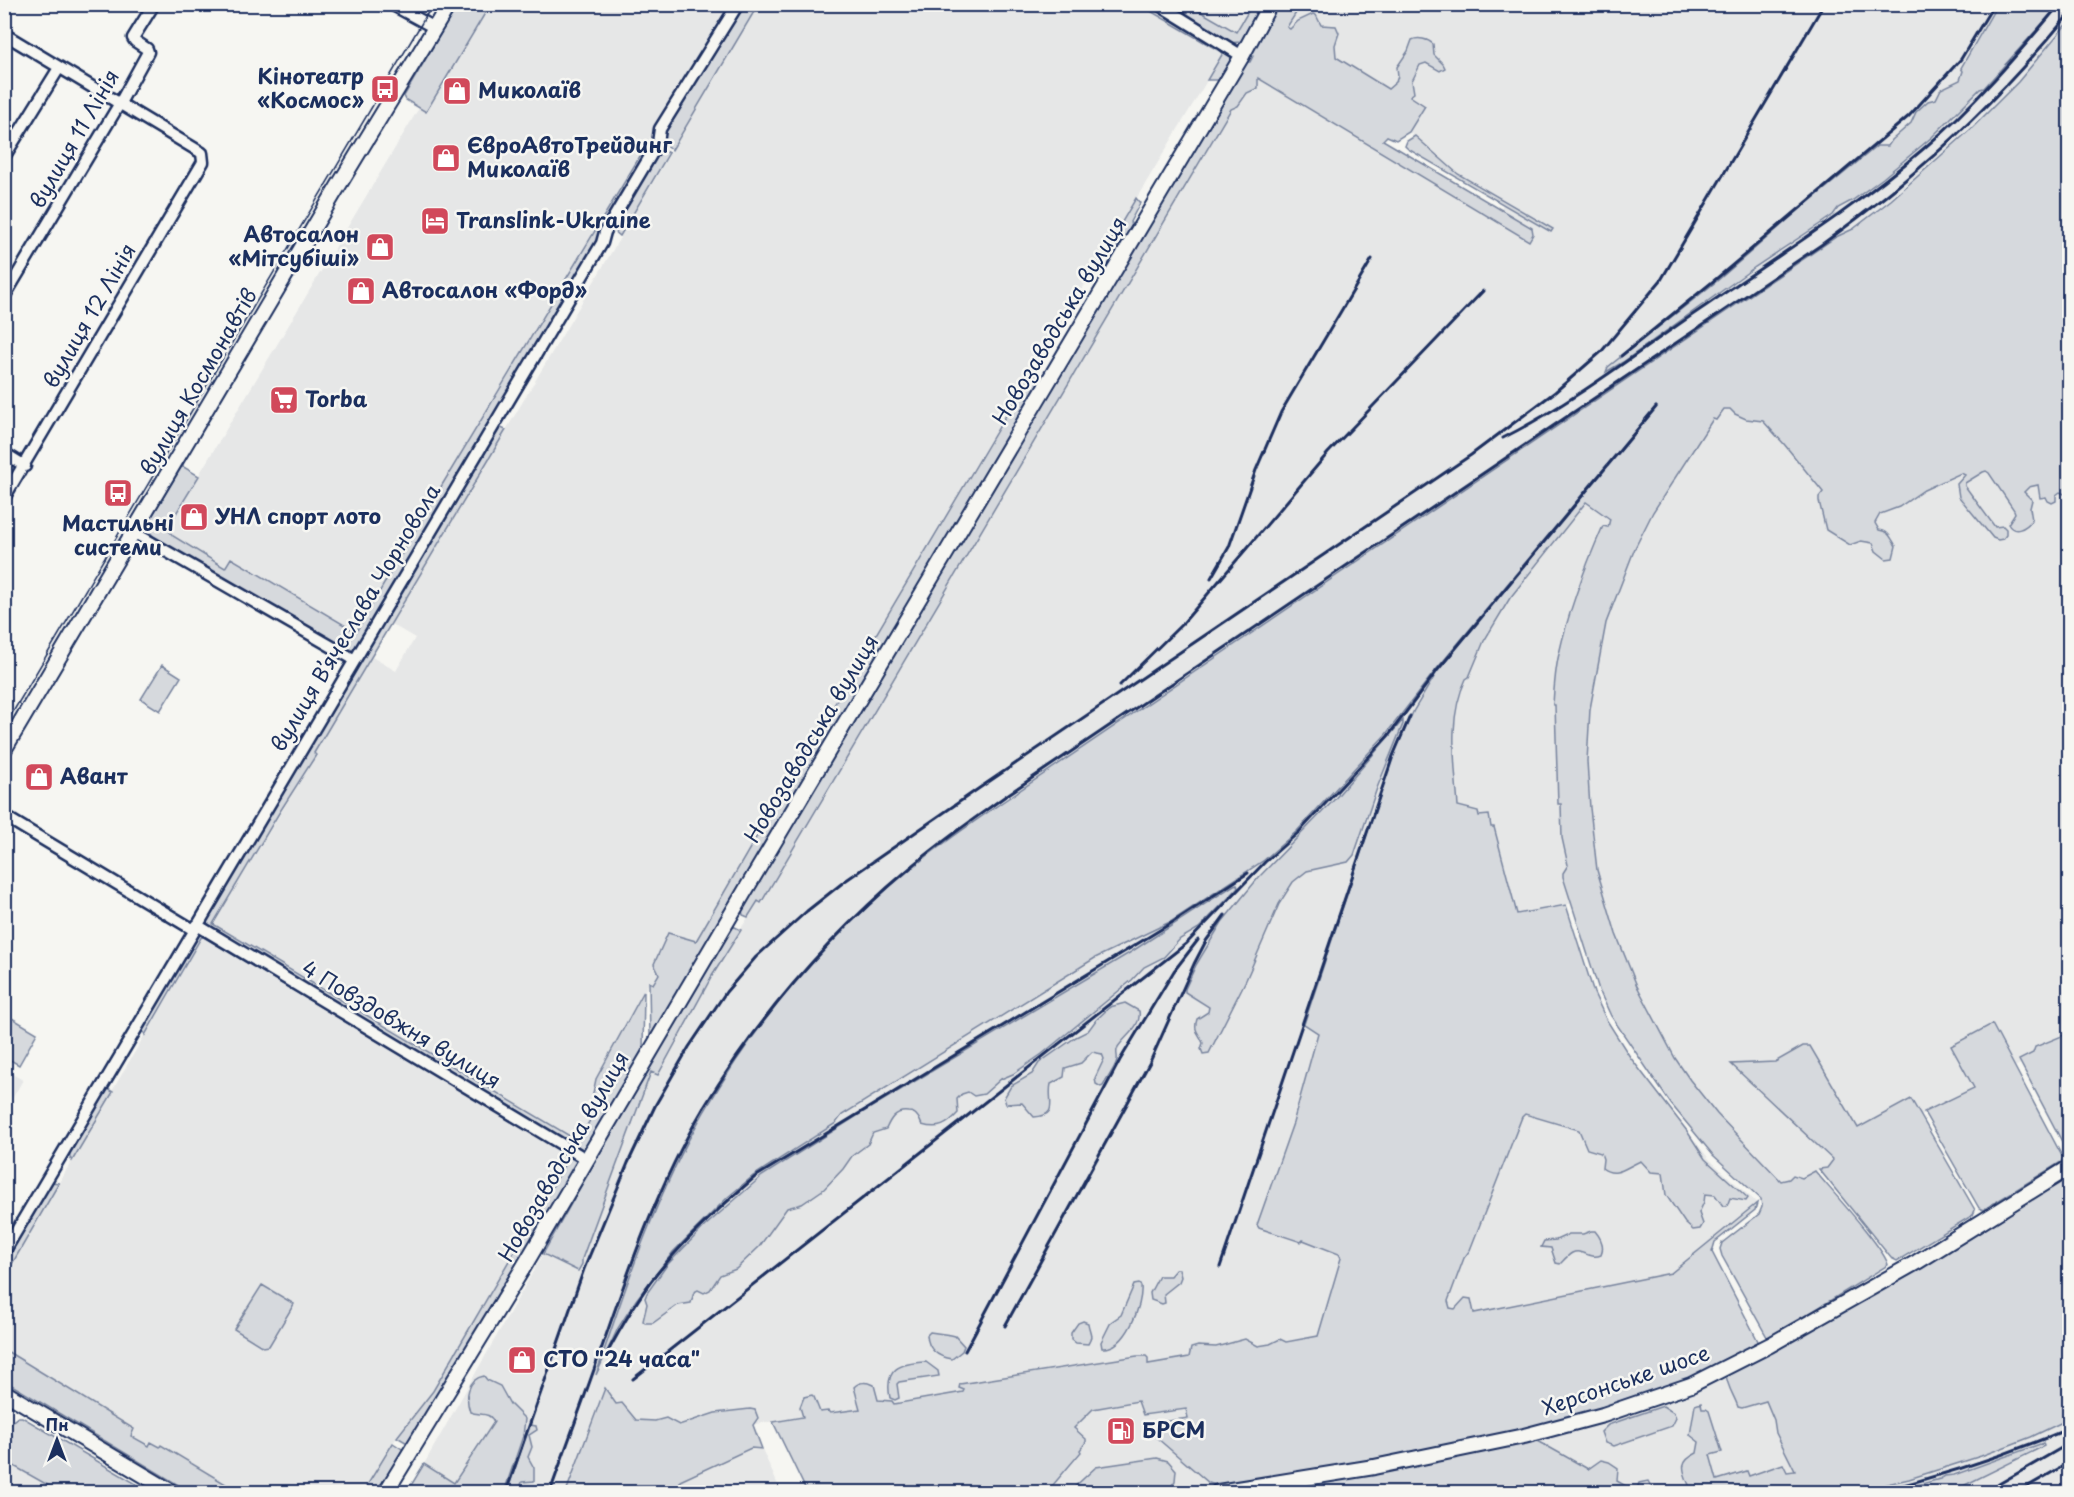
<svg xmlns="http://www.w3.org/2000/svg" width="2074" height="1497" viewBox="0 0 2074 1497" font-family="'Playpen Sans',sans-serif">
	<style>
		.built { fill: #e6e7e7 }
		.green { fill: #d6d9dd; stroke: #78849e; stroke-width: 1.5 }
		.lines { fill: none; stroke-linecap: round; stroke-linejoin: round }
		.street-casing { stroke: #1b2f5e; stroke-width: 15 }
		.secondary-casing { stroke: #1b2f5e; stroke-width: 18 }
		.street { stroke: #f6f6f2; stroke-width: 10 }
		.secondary { stroke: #f6f6f2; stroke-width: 14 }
		.tram { stroke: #1b2f5e; stroke-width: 1.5 }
		.rail { stroke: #1b2f5e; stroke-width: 3 }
		.labels { text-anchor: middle; stroke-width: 5; stroke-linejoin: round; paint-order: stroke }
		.poi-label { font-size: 21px; font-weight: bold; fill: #1b2f5e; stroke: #f6f6f2; text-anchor: start }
		.street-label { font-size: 21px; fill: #1b2f5e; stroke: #f6f6f2 }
	</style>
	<rect width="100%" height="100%" fill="#f6f6f2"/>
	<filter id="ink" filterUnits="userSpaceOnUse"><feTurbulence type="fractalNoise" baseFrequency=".0167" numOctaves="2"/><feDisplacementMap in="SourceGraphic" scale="12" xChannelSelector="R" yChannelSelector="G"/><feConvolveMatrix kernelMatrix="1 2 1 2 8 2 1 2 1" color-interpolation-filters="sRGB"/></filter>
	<g filter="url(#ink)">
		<path class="built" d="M490 5H729L491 405 433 500 356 633 232 558 226 568 173 536 167 528 419 108 426 112Z
			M758 5H1140L1223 54 1027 381 779 798 696 942 668 934 659 973 652 984 649 983 596 1079 600 1103 578 1141 213 924 316 755 314 753 372 657 396 671 415 638 391 624Z
			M1189 5H1252L1236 32Z
			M1301 5H2069V24L2020 82 1972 131 1899 194 1770 288 1564 488 1610 519 1608 527 1603 526 1555 705 1558 804H1561L1565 854 1578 901 1563 906 1529 912 1579 1130 1605 1144 1617 1172 1687 1131 1710 1160 1757 1203 1671 1273 1440 1320 1318 1336 970 1392 642 1441 605 1388 566 1492H501L453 1483 424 1464 543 1254 578 1270 624 1139 651 1071 658 1074 712 976 758 901 762 902 1251 74 1495 219 1505 201 1458 174 1409 132 1425 106 1391 85 1388 89 1287 28Z
			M1724 407 1756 414 1784 444 1851 528 2005 431 2069 496V1037L1971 1091 1834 1160 1827 1168 1815 1171 1785 1188 1780 1179 1717 1114 1690 1080 1675 1058 1637 986 1616 934 1597 870 1590 808 1587 761 1590 709 1606 623 1635 548 1653 512 1695 445 1713 418Z
			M202 936 568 1155 562 1170 433 1391 397 1437 363 1492H239L161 1445 160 1447 149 1446 131 1435 134 1429 5 1350V1276Z
			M5 1070 23 1080 5 1111Z
			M1726 1374 1780 1376 1816 1485 1772 1492H1603L1574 1462 1538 1441 1606 1423 1665 1403 1695 1391Z
			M1138 1401 1143 1415 1186 1409 1188 1418 1156 1423 1219 1486 1169 1492H1047L1081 1453 1079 1450 1086 1442 1073 1429 1093 1408Z
			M2069 1419V1492H1852L1909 1479 1981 1456 2031 1437Z
			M751 1448 762 1449 781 1492H681L680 1481Z
			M5 1461 60 1492H5Z"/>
		<path class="green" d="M458 4 490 5 426 112 406 100 404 96Z
			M745 5H758L672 150 663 143 662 135Z
			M1140 5H1151L1232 53 1233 59 1220 80H1207L1223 53Z
			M1165 5H1189L1236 32 1252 5H1263L1243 39 1239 42 1229 43Z
			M1275 5H1301L1287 27 1290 29 1298 21 1313 14 1316 15 1321 25 1336 26 1339 33 1335 45 1336 57 1388 89 1396 82 1398 76 1397 67 1408 51 1412 40C1418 37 1428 39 1433 44L1434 55 1443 64 1445 68 1440 71 1426 63 1420 65 1412 81 1414 93 1410 96 1425 106 1409 132 1396 140 1387 136 1383 140 1532 228 1533 234 1529 241 1258 78V88L1247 93 1238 106 1231 109 761 903 758 901 748 917 743 915 742 910 1242 66 1244 62H1250L1253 56 1250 52Z
			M1997 5H2059L1984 88 1980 89 1932 137 1883 178 1853 200 1838 208 1833 215 1820 224 1755 267 1623 362 1606 372 1608 367 1717 281 1798 211 1877 146H1888L1892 140 1911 123 1916 112 1928 101 1936 99 1941 89 1960 80 1963 71 1961 68Z
			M2069 21V496L2060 492 2056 495V501L2052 503 2048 501 2046 497 2040 498 2038 485 2029 487 2024 492 2032 500 2030 508 2032 520C2026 528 2014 535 2008 524L2015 513 2014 510 1989 473 1986 471 1983 472 1965 483V486L1995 527 2003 526 2006 529V535L2003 539 1998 540 1993 538 1959 497 1957 484 1965 475 1961 473 1924 490 1899 507 1880 514 1875 523 1879 530C1889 531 1891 538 1896 546L1893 558 1886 559 1876 551 1873 543 1861 541 1850 545 1826 530 1819 501V497L1823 492 1784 444 1763 421 1746 419 1735 414 1730 409H1724L1716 420 1713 419 1653 512 1635 548 1606 623 1590 709 1587 761 1590 808 1597 870 1616 934 1637 986 1675 1058 1690 1080 1717 1114 1781 1181 1789 1179 1793 1175 1802 1178 1815 1171C1829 1188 1885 1249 1888 1265L1771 1337H1767L1722 1256 1720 1249 1722 1243 1759 1214 1762 1207 1761 1199 1713 1155 1671 1104 1611 1016 1599 990 1563 877V873L1568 865 1562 838 1561 804H1558L1555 705H1553C1554 688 1555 670 1559 654 1569 609 1585 567 1603 526L1608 527 1610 519 1586 502 1510 598 1484 641 1469 677 1466 679C1447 718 1455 765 1458 806L1478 811 1479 816 1489 815 1491 827H1494L1517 914 1566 905 1594 993 1606 1019 1630 1057 1687 1131 1705 1159 1748 1198 1746 1201 1730 1198 1727 1206H1723L1715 1195 1705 1194 1704 1202 1699 1213 1703 1224 1700 1229 1693 1230 1685 1223 1666 1195 1663 1173 1651 1172 1641 1161C1627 1166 1616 1179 1602 1168L1603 1159 1601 1153 1587 1149 1579 1130 1525 1114 1522 1117 1470 1250 1464 1258 1448 1301 1450 1308 1455 1309 1465 1298 1471 1299 1474 1313 1671 1273 1757 1203 1755 1210 1715 1242 1712 1252 1758 1341 1757 1345 1689 1380 1603 1408 1522 1431 1371 1462 1219 1486 1209 1483 1150 1432V1427L1156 1423 1188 1418 1186 1409 1143 1415 1138 1401 1093 1409 1074 1428 1086 1439V1442L1080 1450 1081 1452 1047 1492H807L773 1422 803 1417 800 1407 804 1397 812 1395 814 1397 820 1412 828 1411 830 1413 860 1409 854 1387C859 1381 868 1382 874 1385L878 1400 892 1401 894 1404 963 1392 964 1390 959 1388 960 1384 1137 1356H1146L1148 1358V1364L1189 1357 1191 1348 1198 1346 1216 1347 1245 1339 1258 1346 1270 1344 1280 1339 1286 1342 1318 1336 1341 1258 1339 1254 1303 1240 1301 1242 1259 1228 1257 1225 1293 1123 1318 1033 1304 1024 1393 756 1414 710 1437 672 1657 407 1656 406 1435 671 1386 734 1297 831 1263 861 1172 921 1095 958 842 1115 836 1123 753 1176 728 1197 673 1252 636 1300 618 1328 596 1375C626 1285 656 1194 704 1112 758 1019 829 936 912 868 942 843 975 821 1007 799L1836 237 1853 229 1891 200 1971 129 2018 82Z
			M1415 136 1458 174 1553 229 1551 232 1408 149 1405 146 1407 141Z
			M658 149 669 153 620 236 611 228Z
			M643 151 646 155 600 236 354 651 344 650 154 537 148 530 149 521 182 466 199 476 167 528 173 536 225 568 231 558 356 632 433 500Z
			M1136 198 1140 203 1130 222 1134 228 1121 247H1113L1104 261H1099Z
			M1031 373 1041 379 1043 385 652 1035 650 1036 649 982 653 984 659 974 654 964 668 933 696 941 779 798Z
			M501 428 506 430 314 753 316 755 279 813 213 924 578 1141 600 1103 593 1093 596 1079 644 991 643 1050 585 1149 581 1151 204 925 498 429Z
			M162 665 181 677 160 711 141 699Z
			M1403 720V724L1377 788 1354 855 1348 862 1307 871 1293 882 1279 904 1246 980 1209 1053 1203 1054 1201 1049 1203 1043C1199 1032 1193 1032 1197 1019L1208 1012 1209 1007 1185 992V989L1196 965 1222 922 1259 877 1333 801Z
			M1237 884 1238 888 1199 928 1180 939 1164 957 1144 967 1132 980 1042 1054 1013 1074 1001 1079 984 1094 974 1096 968 1092 962 1094 957 1099 958 1113C947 1125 939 1130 922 1125 920 1122 920 1119 917 1116 915 1113 911 1112 908 1112 895 1110 890 1120 886 1129L873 1133 868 1144 852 1156 843 1169 824 1189 802 1204 787 1208 759 1247 736 1269 720 1275 710 1290 704 1293 698 1290 694 1292 691 1303 678 1305 653 1323H645L643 1321 647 1304 645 1298 647 1293 667 1265 705 1226 762 1176 860 1114 1131 952 1234 885Z
			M733 926 741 930 712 976 658 1075 651 1072 582 1259V1264L578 1271 543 1254 646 1070Z
			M198 931 578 1159V1161L409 1444 397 1437 433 1391 562 1170 568 1155 202 936 145 1035 142 1028Z
			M1125 1003 1139 1011C1142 1026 1125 1036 1118 1047 1115 1053 1118 1055 1117 1060 1115 1069 1107 1078 1103 1086L1101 1087 1096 1084 1095 1078 1104 1059 1102 1054 1092 1052 1081 1063 1065 1068 1064 1077 1051 1084C1047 1100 1060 1116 1034 1117L1022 1103 1006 1104 1004 1098 1011 1086 1032 1074 1039 1063 1076 1037 1088 1031 1096 1020 1110 1007Z
			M5 1014 37 1033 19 1065 5 1057Z
			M1992 1024 2063 1158 2061 1162 1983 1210 1979 1208 1924 1112 1974 1088 1951 1046Z
			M2069 1033V1153L2067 1151 2019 1060 2033 1053 2035 1047Z
			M1803 1046H1810L1858 1128 1911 1099 1975 1210 1973 1215 1897 1261 1891 1258 1819 1169 1827 1168 1833 1160 1731 1064 1775 1062Z
			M108 1089 113 1092 72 1161 70 1158 69 1149 104 1090Z
			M2069 1174V1419L2031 1437 1981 1456 1909 1479 1852 1492H1685L1691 1490C1684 1472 1676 1463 1697 1453L1699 1442 1690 1435 1695 1405 1701 1403 1702 1409H1706L1709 1411 1722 1452 1710 1455 1717 1480 1747 1471 1749 1476 1783 1464 1787 1472 1795 1471 1776 1433 1774 1420 1766 1401 1742 1408 1738 1407C1734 1395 1727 1387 1726 1374Z
			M52 1182 59 1183 5 1276V1260L49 1183Z
			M1591 1231H1595C1601 1238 1605 1246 1601 1255 1589 1260 1582 1248 1572 1253 1567 1256 1564 1260 1560 1264L1556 1263 1551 1248 1541 1247 1544 1241 1556 1240 1569 1234H1583Z
			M1176 1269H1179L1181 1277 1179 1282 1164 1294 1165 1303 1162 1304 1151 1300 1150 1293 1159 1276H1170Z
			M1139 1284 1141 1286C1143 1305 1126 1350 1102 1348L1101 1342 1111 1322 1121 1315 1134 1285Z
			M262 1285 294 1304 269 1346 263 1347 234 1329Z
			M1083 1321 1088 1323C1089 1332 1094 1335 1088 1344L1076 1343 1071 1339V1333L1078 1323Z
			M930 1332 951 1335 955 1336 964 1346 962 1351 952 1359C938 1357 928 1350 927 1335Z
			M5 1350 134 1429 131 1436 149 1446 151 1442 160 1447 161 1445 239 1492H190L5 1381Z
			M926 1362 938 1371 939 1376 899 1382 897 1384 899 1398 895 1400 890 1398C884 1368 900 1363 926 1362Z
			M484 1376 487 1380 500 1386 510 1404 525 1419 523 1436 504 1492H407L424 1464 454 1483 494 1422C489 1411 480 1416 470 1412 465 1398 467 1379 484 1376Z
			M605 1388 616 1404 622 1403 636 1420 655 1421 666 1418 679 1425 715 1413 750 1409 755 1410 758 1418 753 1425 762 1449 751 1448 680 1481 681 1492H566Z
			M1663 1406 1674 1413 1676 1418 1672 1426 1614 1446 1605 1443 1601 1432 1608 1425Z
			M18 1417H22L150 1492H60L5 1461C4 1445 3 1426 18 1417Z
			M530 1425 536 1426 537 1430 529 1435 532 1447 528 1457 534 1468V1481L522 1482 519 1492H507Z
			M1538 1441 1588 1469 1601 1460 1609 1462 1618 1468 1617 1481 1636 1492 1639 1483 1648 1481 1654 1492H1256Z
			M393 1443 405 1451 380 1492H363Z
			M2043 1443 2044 1446 1961 1487 1954 1492H1892L1940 1479 1945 1476 1954 1475Z
			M1157 1458 1168 1461 1176 1470 1175 1481 1167 1492H1069L1096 1467Z"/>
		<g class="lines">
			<g class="street-casing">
				<path id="street" d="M391 4 435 28
					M1158 4 1242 56
					M4 34 202 153 203 162 4 498
					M4 157 59 68
					M4 297 120 103 148 52 147 49 135 41 133 38 154 4
					M4 453 25 466
					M133 532 355 660
					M4 816 194 930
					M197 925 586 1159
					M4 1252 602 243 605 232 658 143 660 129 738 4"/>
			</g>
			<g class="secondary-casing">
				<path id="secondary" d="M4 750C115 566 223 380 333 195 371 131 411 68 449 4
					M4 1392 172 1492
					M386 1492 523 1268 745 891 1242 56 1270 4
					M1218 1492 1374 1467 1524 1436 1603 1415 1691 1385 1770 1345 1917 1262 2070 1167"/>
			</g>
			<use href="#street" class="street"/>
			<use href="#secondary" class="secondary"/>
			<path class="tram" d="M4 727 433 4"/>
			<path class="rail" d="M1621 356 1716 279 1909 116 1961 59 1994 4
				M1503 438C1573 403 1636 353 1701 309 1776 257 1853 209 1922 150 1973 107 2017 55 2060 4
				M1211 578 1229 547 1256 470 1281 412 1372 259
				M1120 685 1184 622 1328 453 1483 291
				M1220 1267 1393 756 1410 716
				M1005 1326 1150 1062 1194 964 1206 941 1225 915
				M965 1351 1120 1060 1174 971 1198 940
				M605 1357C620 1329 636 1300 656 1275 685 1239 720 1207 755 1177L1173 922 1248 873
				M633 1379 1187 943 1265 862 1299 832 1388 736 1436 672 1656 407
				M506 1492 584 1269 628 1163 656 1104 689 1047 726 992 756 957 807 911 845 881 978 789 1471 455 1555 392 1601 352 1661 280 1824 4
				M550 1492C567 1444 585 1396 602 1347 630 1266 659 1183 703 1109 758 1018 828 937 909 869 940 842 974 819 1007 795L1821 245C1847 226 1873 207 1898 186 1961 135 2018 76 2070 13
				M1876 1492C1943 1476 2007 1455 2070 1428
				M1985 1492 2070 1443
				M2018 1492 2070 1462"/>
		</g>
	</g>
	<defs>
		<g id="bus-square" transform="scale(1.5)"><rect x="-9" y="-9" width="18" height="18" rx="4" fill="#d1495b" stroke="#f6f6f2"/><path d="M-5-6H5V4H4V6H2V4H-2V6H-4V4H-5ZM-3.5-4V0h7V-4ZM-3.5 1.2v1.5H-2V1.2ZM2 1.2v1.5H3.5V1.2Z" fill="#fff"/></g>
		<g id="shop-square" transform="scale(1.5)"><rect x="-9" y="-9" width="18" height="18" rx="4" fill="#d1495b" stroke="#f6f6f2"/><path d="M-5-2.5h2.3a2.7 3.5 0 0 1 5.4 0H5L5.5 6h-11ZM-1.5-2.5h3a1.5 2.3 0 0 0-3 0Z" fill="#fff"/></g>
		<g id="hotel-square" transform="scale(1.5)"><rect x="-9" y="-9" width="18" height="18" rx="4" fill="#d1495b" stroke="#f6f6f2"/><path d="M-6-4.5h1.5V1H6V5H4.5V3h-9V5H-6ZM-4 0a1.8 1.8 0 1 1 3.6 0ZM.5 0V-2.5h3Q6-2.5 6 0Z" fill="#fff"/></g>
		<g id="supermarket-square" transform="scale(1.5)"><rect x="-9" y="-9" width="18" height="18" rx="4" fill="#d1495b" stroke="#f6f6f2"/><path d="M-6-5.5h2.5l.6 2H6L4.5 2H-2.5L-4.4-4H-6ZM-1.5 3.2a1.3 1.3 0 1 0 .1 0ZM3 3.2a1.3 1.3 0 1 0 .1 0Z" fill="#fff"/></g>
		<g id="fuel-square" transform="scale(1.5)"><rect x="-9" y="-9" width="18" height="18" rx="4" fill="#d1495b" stroke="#f6f6f2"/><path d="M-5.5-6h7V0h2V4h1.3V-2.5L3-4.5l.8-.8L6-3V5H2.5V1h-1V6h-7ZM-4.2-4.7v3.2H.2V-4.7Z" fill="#fff"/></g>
	</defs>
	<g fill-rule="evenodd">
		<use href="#bus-square" x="385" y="89"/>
		<use href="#shop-square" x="457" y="91"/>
		<use href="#shop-square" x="446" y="158"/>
		<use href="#hotel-square" x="435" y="221"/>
		<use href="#shop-square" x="380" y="247"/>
		<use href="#shop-square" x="361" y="291"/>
		<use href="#supermarket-square" x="284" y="400"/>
		<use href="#bus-square" x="118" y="493"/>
		<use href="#shop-square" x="194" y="517"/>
		<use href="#shop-square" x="39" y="777"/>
		<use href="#shop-square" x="522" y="1360"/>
		<use href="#fuel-square" x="1121" y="1431"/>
	</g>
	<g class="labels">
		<g class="poi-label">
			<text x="364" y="84" text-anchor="end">Кінотеатр<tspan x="364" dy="24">«Космос»</tspan></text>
			<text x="478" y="98">Миколаїв</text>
			<text x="467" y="153">ЄвроАвтоТрейдинг<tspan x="467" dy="24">Миколаїв</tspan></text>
			<text x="456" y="228">Translink-Ukraine</text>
			<text x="359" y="242" text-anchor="end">Автосалон<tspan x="359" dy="24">«Мітсубіші»</tspan></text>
			<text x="382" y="298">Автосалон «Форд»</text>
			<text x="305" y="407">Torba</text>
			<text x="215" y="524">УНЛ спорт лото</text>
			<text x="118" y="531" text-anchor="middle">Мастильні<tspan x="118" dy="24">системи</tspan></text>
			<text x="60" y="784">Авант</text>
			<text x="543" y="1367">СТО "24 часа"</text>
			<text x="1142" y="1438">БРСМ</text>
		</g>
		<g class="street-label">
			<text transform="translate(75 139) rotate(-60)" y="7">вулиця 11 Лінія</text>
			<text transform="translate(90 316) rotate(-60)" y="7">вулиця 12 Лінія</text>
			<text transform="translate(1060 321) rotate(-59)" y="7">Новозаводська вулиця</text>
			<text transform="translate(199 382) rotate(-60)" y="7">вулиця Космонавтів</text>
			<text transform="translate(356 618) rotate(-59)" y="7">вулиця Вʼячеслава Чорновола</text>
			<text transform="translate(812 739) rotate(-59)" y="7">Новозаводська вулиця</text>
			<text transform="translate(401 1025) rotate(31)" y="7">4 Повздовжня вулиця</text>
			<text transform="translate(564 1157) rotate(-60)" y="7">Новозаводська вулиця</text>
			<text transform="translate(1626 1381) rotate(-19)" y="7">Херсонське шосе</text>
		</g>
	</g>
	<rect width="2074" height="1497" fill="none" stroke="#f6f6f2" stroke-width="24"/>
	<rect x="12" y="12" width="2050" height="1473" fill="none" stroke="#1b2f5e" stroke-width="2" filter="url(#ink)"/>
	<g transform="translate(57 1440)" stroke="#f6f6f2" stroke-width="4.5" paint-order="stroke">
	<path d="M0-4.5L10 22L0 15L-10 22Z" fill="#1b2f5e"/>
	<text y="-9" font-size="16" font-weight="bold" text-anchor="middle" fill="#1b2f5e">Пн</text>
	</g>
</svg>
